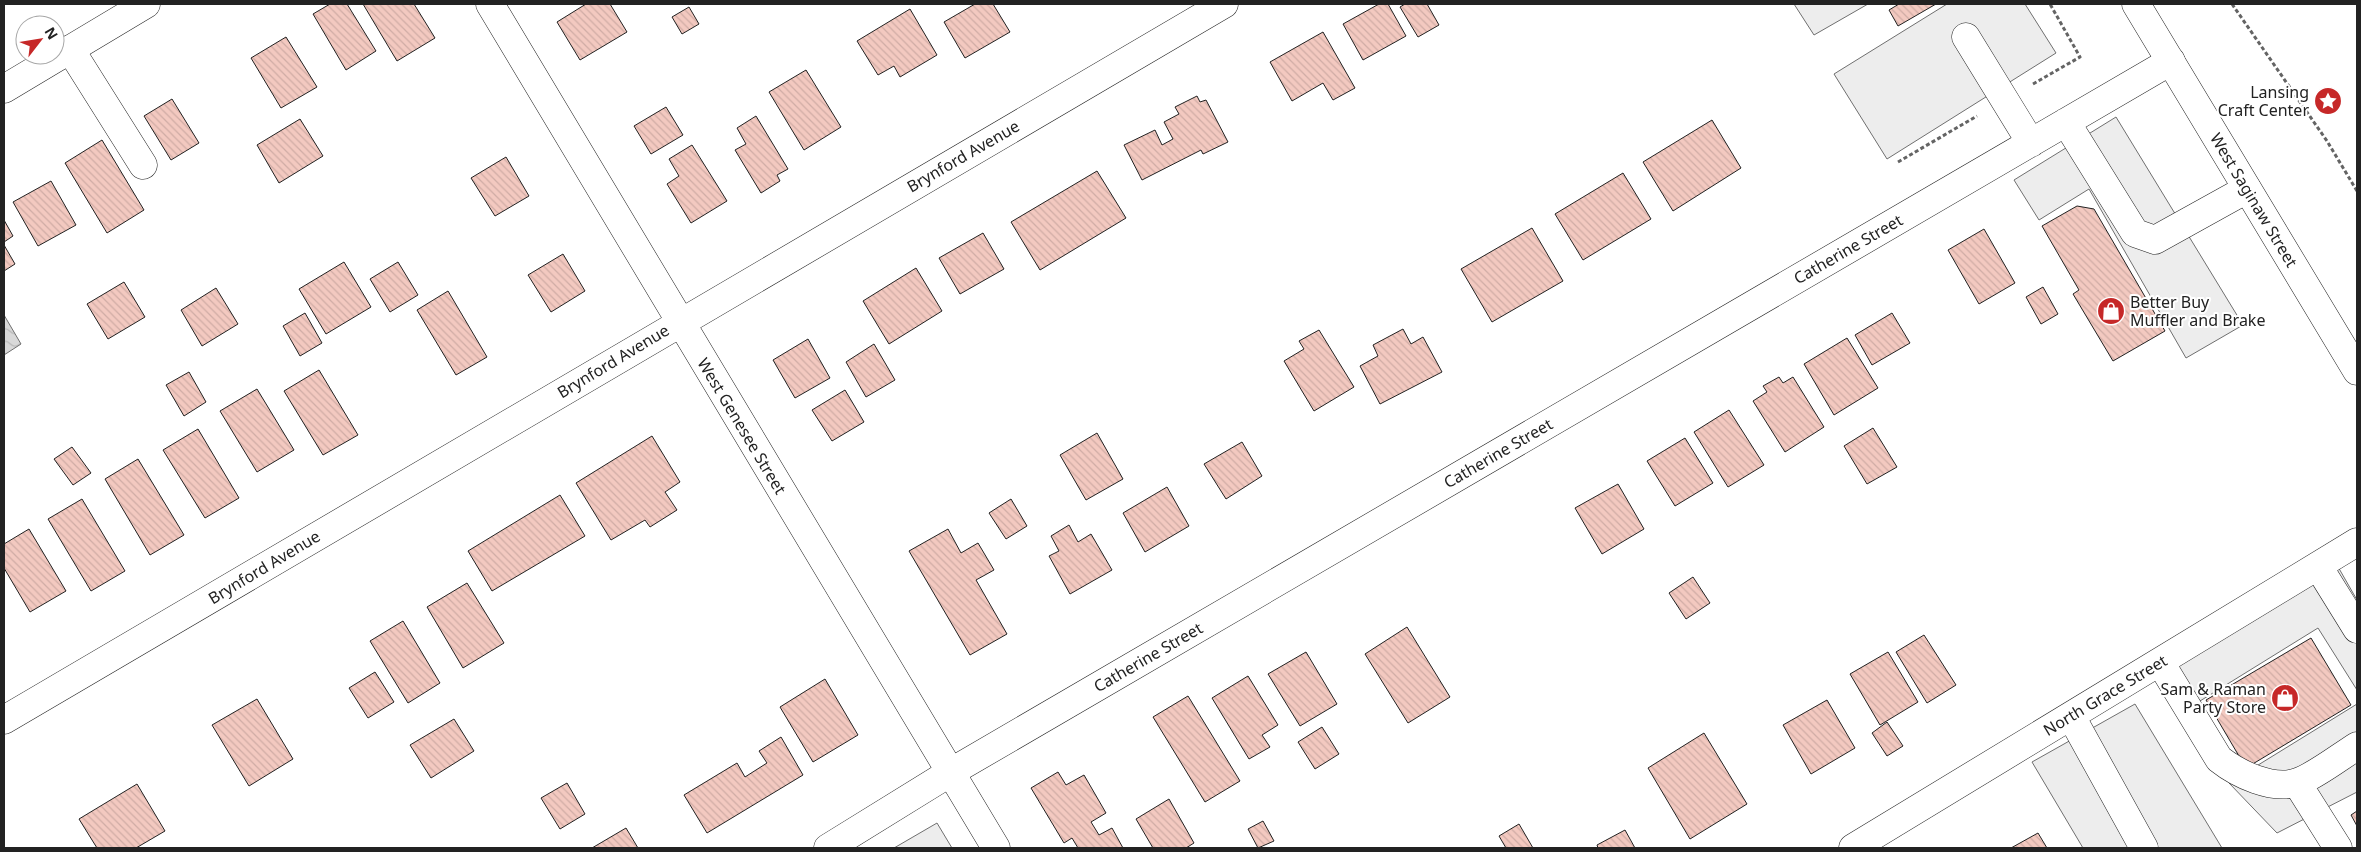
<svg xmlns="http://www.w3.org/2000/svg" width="2361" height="852" viewBox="0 0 2361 852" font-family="'Noto Sans',sans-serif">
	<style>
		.parking { fill: #ededed; stroke: #6f6f6f }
		.water { fill: url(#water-waves); stroke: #6f6f6f }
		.building { fill: url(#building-back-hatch); stroke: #222 }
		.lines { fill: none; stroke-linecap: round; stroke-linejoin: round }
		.minor-casing { stroke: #222; stroke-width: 29 }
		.major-casing { stroke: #222; stroke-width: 29 }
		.path { stroke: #646464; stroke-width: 3; stroke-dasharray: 4 2.5; stroke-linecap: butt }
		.minor { stroke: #fff; stroke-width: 28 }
		.major { stroke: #fff; stroke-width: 28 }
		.labels { text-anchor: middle; stroke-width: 4; stroke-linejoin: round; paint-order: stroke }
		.poi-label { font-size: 16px; fill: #222; stroke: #fff; text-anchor: end }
		.street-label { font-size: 16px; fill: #222; stroke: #fff }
	</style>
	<defs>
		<pattern id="water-waves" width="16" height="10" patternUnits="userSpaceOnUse" patternTransform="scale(1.25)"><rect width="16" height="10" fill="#d9d9d9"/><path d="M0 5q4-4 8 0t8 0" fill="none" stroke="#bababa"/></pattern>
		<pattern id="building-back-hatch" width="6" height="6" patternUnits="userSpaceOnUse" patternTransform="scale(1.25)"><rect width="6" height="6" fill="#f3c9c0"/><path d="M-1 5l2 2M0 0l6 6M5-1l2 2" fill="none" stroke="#d0aca5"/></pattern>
	</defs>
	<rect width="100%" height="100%" fill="#fff"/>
	<path class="parking" d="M1794 4H1868L1814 35Z
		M1947 4H2025L2056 53 1887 159 1834 74Z
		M2116 117 2243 325 2186 358 2089 189 2039 220 2014 180Z
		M2337 565 2357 600V690L2318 628 2179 714 2150 673Z
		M2135 704 2222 848H2083L2032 762Z
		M2357 704V792L2277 833 2229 783Z
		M937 823 952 848H894Z"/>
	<path class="water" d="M4 315 21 344 4 355Z"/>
	<path class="building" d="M330 4H347L376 51 346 70 313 14Z
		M363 4H414L435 38 397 61Z
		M586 4H610L627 32 580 60 557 22Z
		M975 4H993L1010 32 965 58 944 22Z
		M1379 4H1388L1406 36 1363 60 1343 24Z
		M1405 4H1427L1439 25 1418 37 1400 7Z
		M1899 4H1936L1898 26 1889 10Z
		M689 7 699 24 682 34 672 17Z
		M910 9 937 55 900 77 894 66 878 75 857 41Z
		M1323 32 1355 88 1333 100 1323 83 1292 101 1270 62Z
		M286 37 317 87 281 108 251 58Z
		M806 70 841 127 804 150 769 92Z
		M1197 96 1200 102 1206 100 1228 142 1203 154 1201 150 1142 180 1124 145 1155 130 1162 145 1173 139 1164 122 1179 114 1175 107Z
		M172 99 199 143 171 160 144 116Z
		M666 107 683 135 651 154 634 126Z
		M756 116 788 169 777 175 780 181 761 193 735 150 746 144 737 128Z
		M300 119 323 156 279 183 257 145Z
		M1712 120 1741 168 1673 211 1643 162Z
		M102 140 144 210 107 233 65 163Z
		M692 145 727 201 691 223 667 184 679 176 669 159Z
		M506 157 529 196 495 216 471 178Z
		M1097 171 1126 218 1040 270 1011 222Z
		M1623 173 1651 219 1583 260 1555 214Z
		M51 181 76 225 38 246 13 202Z
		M2077 206 2094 209 2165 331 2113 361 2073 294 2079 290 2042 226Z
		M4 220 13 236 4 242Z
		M1532 228 1563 281 1492 322 1461 269Z
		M1984 229 2015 283 1979 304 1948 250Z
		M983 233 1004 269 960 294 939 258Z
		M4 245 15 264 4 271Z
		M563 254 585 291 551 312 528 275Z
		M344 262 371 307 326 334 299 289Z
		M398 262 418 295 390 312 370 279Z
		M916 268 942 311 889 344 863 301Z
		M124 282 145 317 108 339 87 304Z
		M2043 287 2058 314 2041 324 2026 297Z
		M216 288 238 324 202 346 181 310Z
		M448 291 487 357 456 375 417 310Z
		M305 313 322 343 300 356 283 326Z
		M1892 313 1910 343 1872 365 1855 335Z
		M1403 329 1411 344 1423 337 1442 372 1380 404 1360 366 1378 356 1373 345Z
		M1319 330 1354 387 1314 411 1284 361 1304 349 1299 341Z
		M1847 338 1878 388 1834 415 1804 364Z
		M808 339 830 378 795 398 773 360Z
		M874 344 895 380 866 397 846 362Z
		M319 370 358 435 323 455 284 391Z
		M189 372 206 402 184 416 166 385Z
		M1779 377 1783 383 1793 377 1824 427 1785 452 1753 401 1767 392 1763 386Z
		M257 389 294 450 257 472 220 411Z
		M845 390 864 422 832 441 812 410Z
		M1729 410 1764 465 1728 487 1694 432Z
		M1873 428 1897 467 1867 484 1844 446Z
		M198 429 239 498 205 518 163 450Z
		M1097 433 1123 479 1086 500 1060 455Z
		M652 436 680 482 665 492 677 510 650 527 645 520 611 540 576 483Z
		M1685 438 1713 483 1675 506 1647 461Z
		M1242 442 1262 476 1226 499 1204 464Z
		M72 447 91 473 73 485 54 459Z
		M138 459 184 535 150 555 105 479Z
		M1618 484 1644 529 1602 554 1575 508Z
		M1167 487 1189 526 1145 552 1123 513Z
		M560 495 585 536 492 591 468 551Z
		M82 499 125 571 91 591 48 519Z
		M1011 499 1027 526 1006 539 989 513Z
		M1069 525 1078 542 1091 534 1112 570 1070 594 1049 556 1059 551 1051 536Z
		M29 529 66 591 30 612 4 568V544Z
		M948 529 961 553 978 543 994 570 976 580 1007 634 970 655 909 551Z
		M1693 577 1710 603 1686 619 1669 593Z
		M467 583 504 643 463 668 427 607Z
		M403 621 440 683 408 703 370 641Z
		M1407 627 1450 697 1408 723 1365 654Z
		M1924 635 1956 685 1927 703 1896 652Z
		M2311 638 2351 705 2246 768 2206 700Z
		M1306 652 1337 704 1300 726 1268 674Z
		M1888 652 1918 702 1880 725 1850 674Z
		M375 672 394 702 368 718 349 688Z
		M1248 676 1278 725 1262 735 1270 747 1249 759 1212 698Z
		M825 679 858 735 813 762 780 707Z
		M1188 696 1240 781 1205 802 1153 717Z
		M257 699 293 759 249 786 212 725Z
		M1827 700 1855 748 1811 774 1783 725Z
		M454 719 474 751 431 778 410 745Z
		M1887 722 1903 746 1887 756 1872 733Z
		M1322 727 1339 754 1315 769 1298 742Z
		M1704 733 1747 804 1690 839 1648 768Z
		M781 737 803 775 707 833 684 795 737 763 745 777 767 763 759 751Z
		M1058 772 1066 785 1084 775 1106 813 1091 822 1099 835 1112 828 1123 848H1078L1072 838 1064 843 1031 788Z
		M567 783 585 814 560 829 541 798Z
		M137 784 165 831 136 848H97L79 819Z
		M1169 799 1194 843 1186 848H1153L1136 819Z
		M2357 811V826L2351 815Z
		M1263 821 1274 841 1258 848 1248 829Z
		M1519 824 1533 848H1506L1499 836Z
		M626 828 638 848H592Z
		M1625 830 1635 848H1598L1597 845Z
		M2038 833 2047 848H2011Z"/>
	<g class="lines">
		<g class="minor-casing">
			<path id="minor" d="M490 4 996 848
				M1966 37 2031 143
				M70 49 143 165
				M4 89 146 4
				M2066 122 2135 233 2155 240 2247 189
				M2318 566 2357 629
				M2160 662 2219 759C2238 774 2273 791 2298 782 2315 776 2341 756 2357 746
				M2071 716 2144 848
				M4 720 1224 4
				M2297 783 2338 848
				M828 848 951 772 2171 61
				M1853 848 2357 542"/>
		</g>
		<g class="major-casing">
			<path id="major" d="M2136 4 2357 371"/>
		</g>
		<path class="path" d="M2232 4 2327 141 2357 191
			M2033 84 2080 57 2050 4
			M1898 162 1977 116"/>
		<use href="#minor" class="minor"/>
		<use href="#major" class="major"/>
	</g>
	<defs>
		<g id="sight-disc" transform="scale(1.4375)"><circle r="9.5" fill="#c62828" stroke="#fff"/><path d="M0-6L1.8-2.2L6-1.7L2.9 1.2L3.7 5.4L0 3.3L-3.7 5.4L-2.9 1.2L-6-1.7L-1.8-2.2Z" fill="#fff"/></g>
		<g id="shop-disc" transform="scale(1.4375)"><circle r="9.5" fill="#c62828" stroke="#fff"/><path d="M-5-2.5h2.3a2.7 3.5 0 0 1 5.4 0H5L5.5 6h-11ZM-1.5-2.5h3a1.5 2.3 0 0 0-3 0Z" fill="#fff"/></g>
	</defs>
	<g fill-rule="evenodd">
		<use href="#sight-disc" x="2328" y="101"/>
		<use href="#shop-disc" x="2111" y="311"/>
		<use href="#shop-disc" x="2285" y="698"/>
	</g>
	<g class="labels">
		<g class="poi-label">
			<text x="2309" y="98">Lansing<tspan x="2309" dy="18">Craft Center</tspan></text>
			<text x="2130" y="308" text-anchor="start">Better Buy<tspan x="2130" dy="18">Muffler and Brake</tspan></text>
			<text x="2266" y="695">Sam &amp; Raman<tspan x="2266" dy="18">Party Store</tspan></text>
		</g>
		<g class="street-label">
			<text transform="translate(963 156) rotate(-30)" y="6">Brynford Avenue</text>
			<text transform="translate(2254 200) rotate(59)" y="6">West Saginaw Street</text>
			<text transform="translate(1848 249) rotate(-30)" y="6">Catherine Street</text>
			<text transform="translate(613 361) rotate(-31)" y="6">Brynford Avenue</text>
			<text transform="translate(742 426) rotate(59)" y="6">West Genesee Street</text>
			<text transform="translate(1498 453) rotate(-30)" y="6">Catherine Street</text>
			<text transform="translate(264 567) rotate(-31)" y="6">Brynford Avenue</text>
			<text transform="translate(1148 657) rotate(-30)" y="6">Catherine Street</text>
			<text transform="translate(2105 695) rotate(-31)" y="6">North Grace Street</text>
		</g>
	</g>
	<rect width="2361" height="852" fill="none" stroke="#222222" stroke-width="10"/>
	<g transform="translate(40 40) rotate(59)"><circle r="24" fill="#ffffff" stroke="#a7a7a7"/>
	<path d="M0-4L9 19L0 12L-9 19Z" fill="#c62828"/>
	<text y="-8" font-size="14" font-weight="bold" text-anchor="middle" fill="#222222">N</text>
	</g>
</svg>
